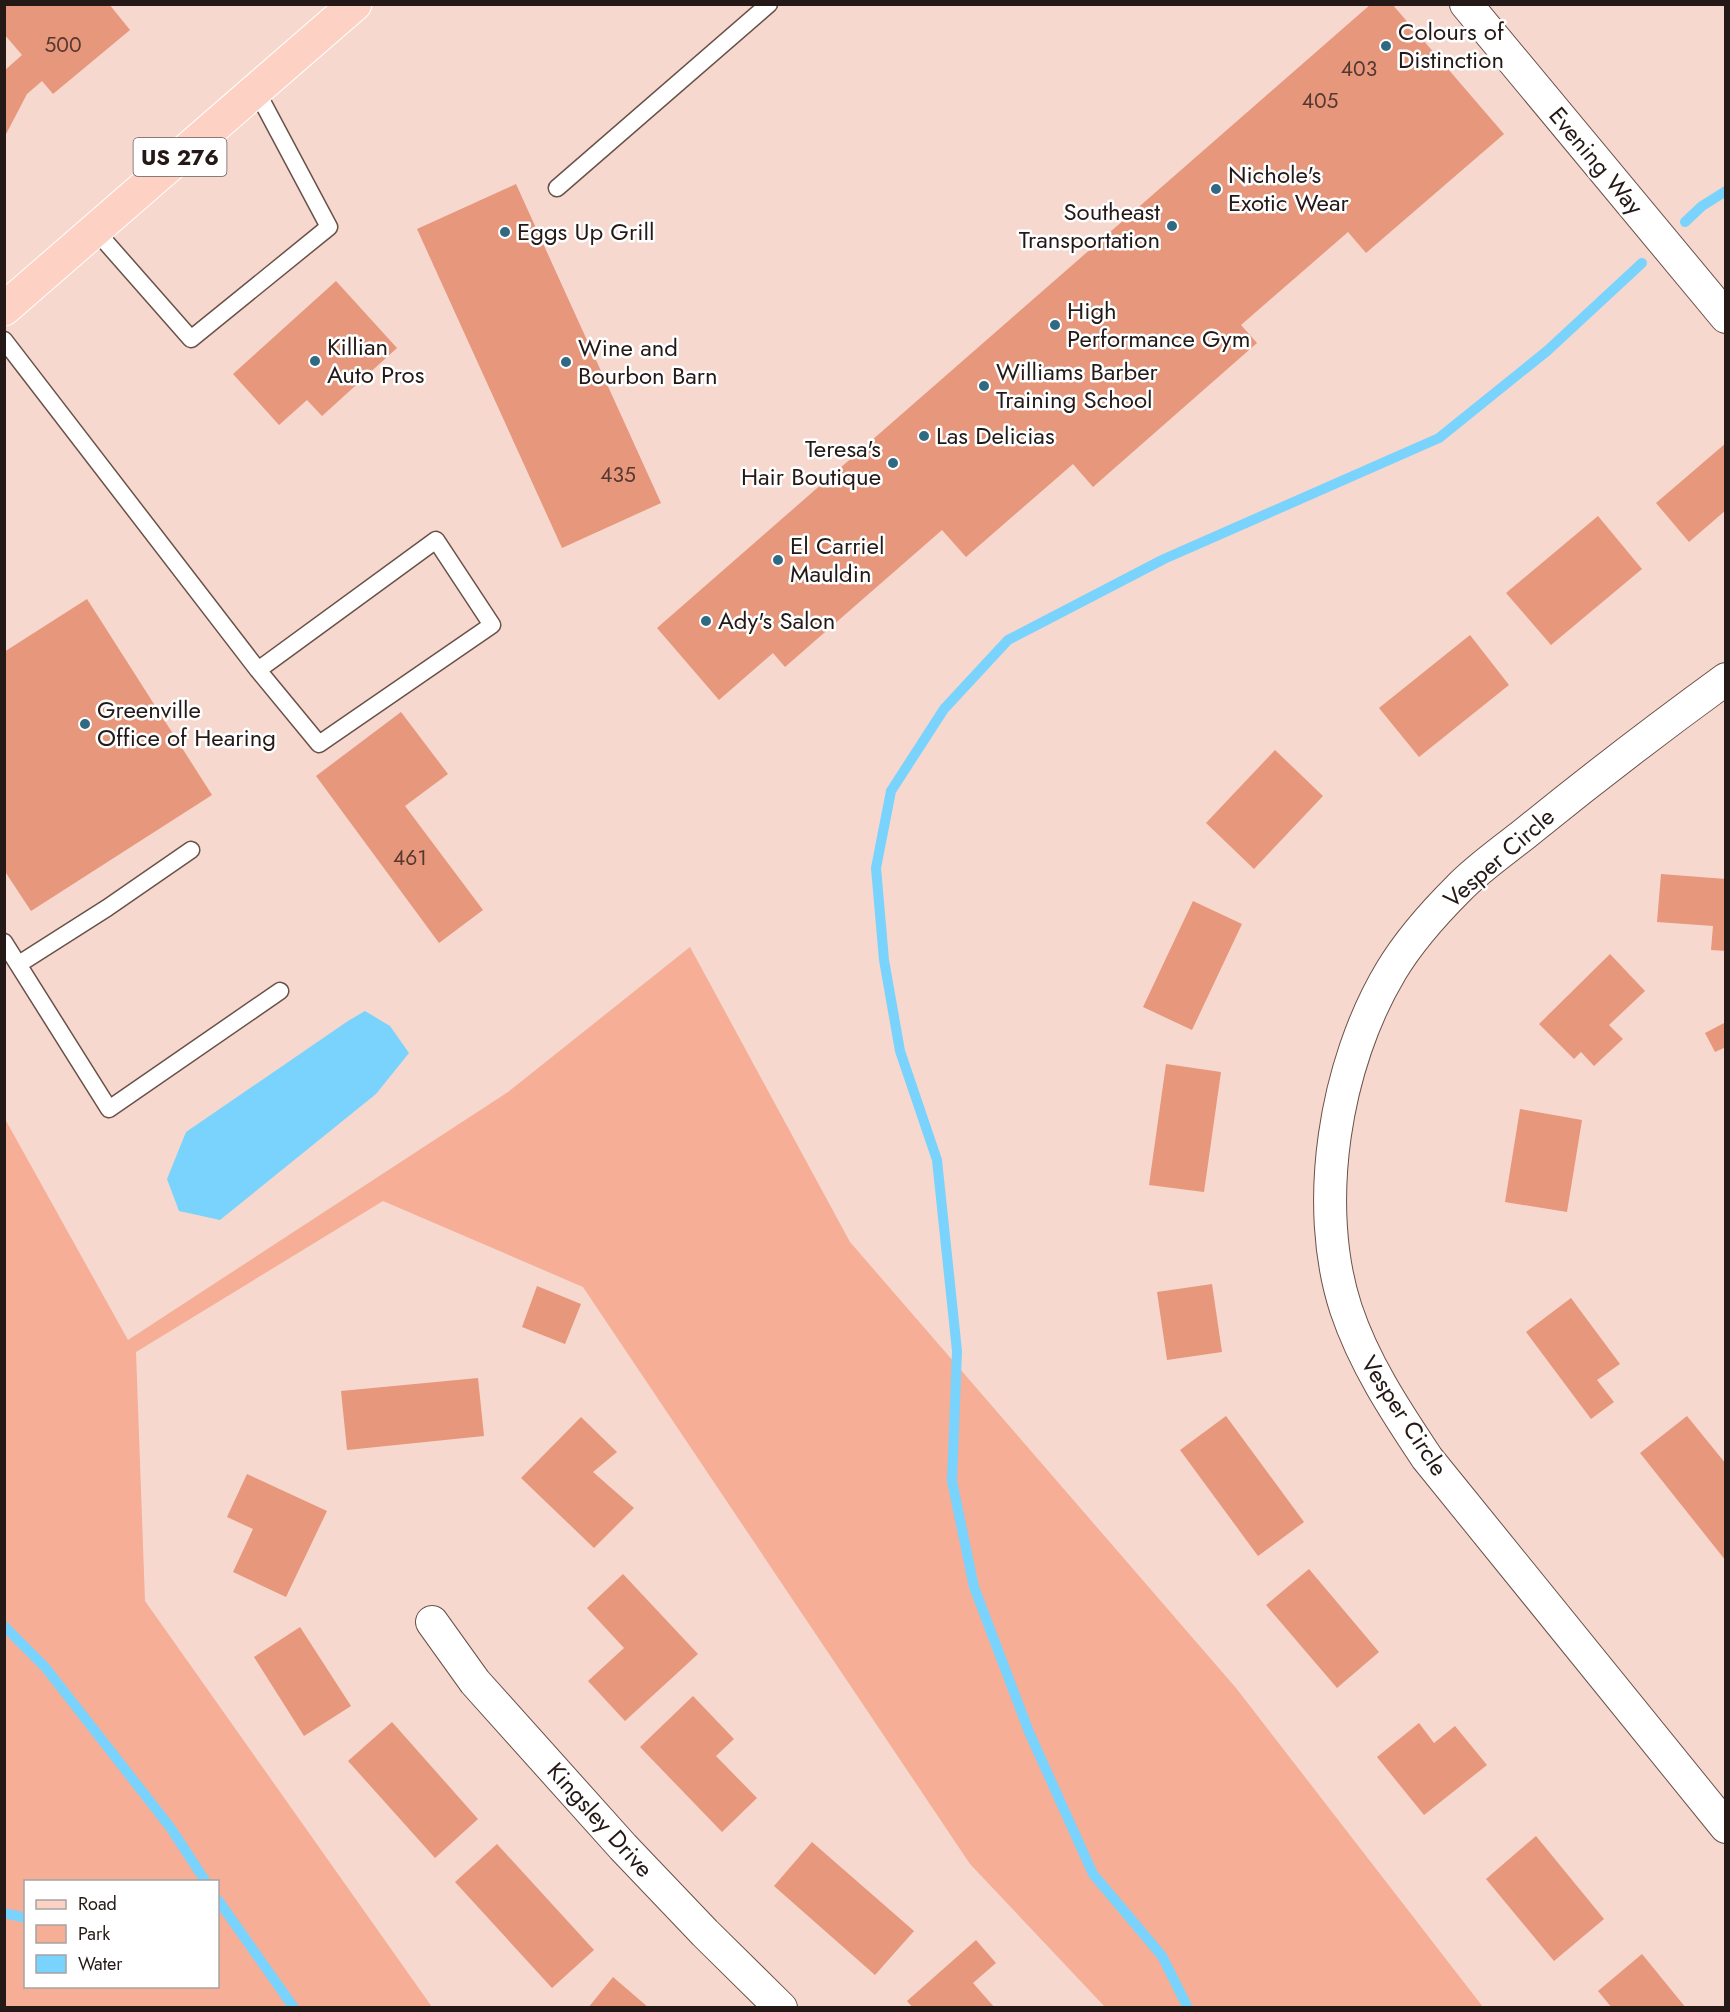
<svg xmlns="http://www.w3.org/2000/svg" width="1730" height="2012" viewBox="0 0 1730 2012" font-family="Jost,sans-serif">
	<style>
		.green { fill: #f6ae96; fill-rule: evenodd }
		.water { fill: #79d3fd }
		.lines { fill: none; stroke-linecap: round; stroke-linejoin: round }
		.stream { stroke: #79d3fd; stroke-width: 10 }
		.building { fill: #e7977c }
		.lane-casing { stroke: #6a5148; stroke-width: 19 }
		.street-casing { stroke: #6a5148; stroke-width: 34 }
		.primary-casing { stroke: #fff; stroke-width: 35 }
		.lane { stroke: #fff; stroke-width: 16 }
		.street { stroke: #fff; stroke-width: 32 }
		.primary { stroke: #fdd2c4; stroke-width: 33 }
		.poi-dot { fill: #306982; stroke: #fff; stroke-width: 2 }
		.labels { text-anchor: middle; stroke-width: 5; stroke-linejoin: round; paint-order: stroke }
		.number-label { font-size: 21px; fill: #553830 }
		.shield { fill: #fff; stroke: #665e5c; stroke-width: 1.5 }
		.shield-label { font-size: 22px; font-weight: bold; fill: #241916 }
		.poi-label { font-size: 24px; fill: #241916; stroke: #fff; text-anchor: start }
		.street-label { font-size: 24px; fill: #241916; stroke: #fff }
	</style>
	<rect width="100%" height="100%" fill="#f6d8ce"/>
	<path class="green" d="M690 947 850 1242 1236 1688 1483 2007H1105L970 1864 583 1287 383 1201 136 1352 145 1601 432 2007H5V1119L128 1340 508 1092ZM26 1882H218V1986H26Z"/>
	<path class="water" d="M365 1011 390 1026 409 1053 376 1094 220 1220 179 1211 167 1179 186 1132 348 1021Z"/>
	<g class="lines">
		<path class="stream" d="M1685 222 1702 206 1726 191
			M4 1626 45 1667 170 1827 206 1882
			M218 1900 294 2008
			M4 1913 26 1918
			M1188 2008 1162 1956 1093 1874 1029 1732 974 1587 952 1481 957 1351 937 1160 900 1051 884 960 876 868 891 791 944 709 1008 640 1164 559 1439 438 1547 351 1642 263"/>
	</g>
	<path class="building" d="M4 4H109L130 30 53 94 42 81 27 94 4 138V71L22 55 4 34Z
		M1371 4H1392L1504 134 1366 253 1348 232 1241 325 1257 343 1093 487 1073 464 966 557 942 530 785 667 773 653 719 700 657 628Z
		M516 184 661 503 562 548 417 229Z
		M336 281 397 348 322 416 307 400 279 425 233 374Z
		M1726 443V510L1689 542 1656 503Z
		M1598 516 1642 569 1551 645 1506 593Z
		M87 599 212 795 31 911 4 870V652Z
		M1470 635 1509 685 1419 757 1379 708Z
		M401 712 448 774 405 806 483 910 439 943 316 776Z
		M1275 750 1323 796 1254 869 1206 823Z
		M1661 874 1726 879V951L1711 950 1713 926 1657 922Z
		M1193 901 1242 924 1192 1030 1143 1007Z
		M1610 954 1645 991 1609 1025 1623 1039 1594 1066 1581 1052 1574 1059 1539 1024Z
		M1726 1022V1047L1715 1052 1705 1033Z
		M1166 1064 1221 1072 1204 1192 1149 1185Z
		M1520 1109 1582 1120 1567 1212 1505 1202Z
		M1212 1284 1222 1352 1167 1360 1157 1292Z
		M537 1286 581 1304 565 1344 522 1327Z
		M1571 1298 1620 1364 1597 1380 1614 1402 1591 1419 1526 1332Z
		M478 1378 484 1436 347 1450 341 1391Z
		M1226 1416 1304 1522 1258 1556 1180 1450Z
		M1687 1416 1726 1464V1561L1640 1453Z
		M581 1417 617 1452 593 1472 634 1508 594 1548 521 1478Z
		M247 1474 327 1511 286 1597 233 1572 253 1529 227 1517Z
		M1309 1569 1379 1652 1337 1688 1266 1605Z
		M623 1574 698 1654 625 1721 588 1681 624 1648 587 1608Z
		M300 1627 351 1706 304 1736 254 1657Z
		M693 1696 734 1739 716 1756 757 1798 722 1832 640 1747Z
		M392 1722 478 1819 435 1858 348 1761Z
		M1419 1723 1434 1743 1455 1726 1487 1765 1424 1815 1377 1757Z
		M1536 1836 1604 1919 1554 1961 1486 1879Z
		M812 1842 914 1931 875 1975 774 1886Z
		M497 1844 594 1950 552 1988 455 1882Z
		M976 1940 996 1963 973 1983 995 2008H913L907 2001Z
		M1642 1954 1686 2008H1612L1598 1991Z
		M613 1977 649 2008H588Z"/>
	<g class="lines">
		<g class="lane-casing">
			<path id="lane" d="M557 188 769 4
				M96 231 191 339 329 227 256 90
				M4 340 258 670 319 744 492 625 436 540 258 670
				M4 942 109 1109 280 991
				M19 964 107 908 191 850"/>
		</g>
		<g class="street-casing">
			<path id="street" d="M1466 4 1726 317
				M1726 679C1660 727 1596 776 1533 827 1509 847 1480 866 1458 889 1434 913 1409 941 1391 971 1335 1064 1312 1205 1346 1309 1364 1363 1395 1410 1427 1458L1726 1827
				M432 1622 475 1682 623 1847 705 1933 781 2008"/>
		</g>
		<g class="primary-casing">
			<path id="primary" d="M4 309 355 4"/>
		</g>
		<use href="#lane" class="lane"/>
		<use href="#street" class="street"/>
		<use href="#primary" class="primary"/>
	</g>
	<g class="poi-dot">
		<circle cx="1386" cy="46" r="6"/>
		<circle cx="1216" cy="189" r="6"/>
		<circle cx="1172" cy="226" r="6"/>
		<circle cx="505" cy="232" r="6"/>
		<circle cx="1055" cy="325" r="6"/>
		<circle cx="315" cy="361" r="6"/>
		<circle cx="566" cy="362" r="6"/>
		<circle cx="984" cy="386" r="6"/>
		<circle cx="924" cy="436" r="6"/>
		<circle cx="893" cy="463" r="6"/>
		<circle cx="778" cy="560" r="6"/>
		<circle cx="706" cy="621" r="6"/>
		<circle cx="85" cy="724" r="6"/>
	</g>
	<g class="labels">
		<g class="number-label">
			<text x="63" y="52">500</text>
			<text x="1359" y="76">403</text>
			<text x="1320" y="108">405</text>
			<text x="618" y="482">435</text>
			<text x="410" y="865">461</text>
		</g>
		<rect class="shield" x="133.5" y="138" width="93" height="38" rx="4.5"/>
		<g class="shield-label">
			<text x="180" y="165">US 276</text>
		</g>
		<g class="poi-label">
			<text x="1398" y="40">Colours of<tspan x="1398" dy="28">Distinction</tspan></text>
			<text x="1228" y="183">Nichole's<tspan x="1228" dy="28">Exotic Wear</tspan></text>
			<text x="1160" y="220" text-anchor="end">Southeast<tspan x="1160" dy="28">Transportation</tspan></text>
			<text x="517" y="240">Eggs Up Grill</text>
			<text x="1067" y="319">High<tspan x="1067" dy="28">Performance Gym</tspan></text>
			<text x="327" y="355">Killian<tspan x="327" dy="28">Auto Pros</tspan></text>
			<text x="578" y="356">Wine and<tspan x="578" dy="28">Bourbon Barn</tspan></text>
			<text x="996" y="380">Williams Barber<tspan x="996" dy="28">Training School</tspan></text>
			<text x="936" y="444">Las Delicias</text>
			<text x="881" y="457" text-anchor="end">Teresa's<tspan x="881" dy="28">Hair Boutique</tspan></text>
			<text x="790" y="554">El Carriel<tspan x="790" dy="28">Mauldin</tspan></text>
			<text x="718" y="629">Ady's Salon</text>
			<text x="97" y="718">Greenville<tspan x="97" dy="28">Office of Hearing</tspan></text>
		</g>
		<g class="street-label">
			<text transform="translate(1596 161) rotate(50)" y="8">Evening Way</text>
			<text transform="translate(1499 858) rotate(-41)" y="8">Vesper Circle</text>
			<text transform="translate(1404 1416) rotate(57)" y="8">Vesper Circle</text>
			<text transform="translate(600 1820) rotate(48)" y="8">Kingsley Drive</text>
		</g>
	</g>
	<rect width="1730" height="2012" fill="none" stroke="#241916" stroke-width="12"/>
	<rect x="24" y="1880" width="195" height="108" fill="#ffffff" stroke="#a7a3a2" stroke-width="1.5"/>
	<rect x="36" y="1900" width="30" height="9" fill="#fdd2c4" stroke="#a7a3a2" stroke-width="1.5"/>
	<text x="78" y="1910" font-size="18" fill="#241916">Road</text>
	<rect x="36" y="1925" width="30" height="18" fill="#f6ae96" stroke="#a7a3a2" stroke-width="1.5"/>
	<text x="78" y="1940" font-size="18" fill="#241916">Park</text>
	<rect x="36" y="1955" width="30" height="18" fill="#79d3fd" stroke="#a7a3a2" stroke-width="1.5"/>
	<text x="78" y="1970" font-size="18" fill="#241916">Water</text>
</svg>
